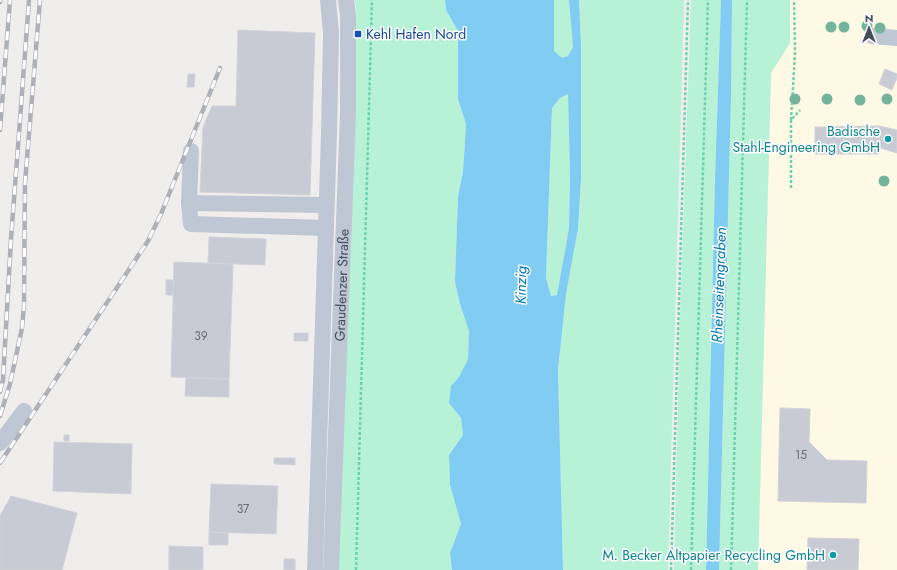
<svg xmlns="http://www.w3.org/2000/svg" width="897" height="570" viewBox="0 0 897 570" font-family="Jost,sans-serif">
	<style>
		.commercial { fill: #fdf9e4 }
		.green { fill: #b7f2d6 }
		.water { fill: #81ccf3; fill-rule: evenodd }
		.building { fill: #c9cbd4; stroke: #d1d2da }
		.lines { fill: none; stroke-linecap: round; stroke-linejoin: round }
		.path { stroke: #6dd3ae; stroke-width: 2.5; stroke-dasharray: 3 2; stroke-linecap: butt }
		.minor { stroke: #c0c7d4; stroke-width: 16 }
		.rail-casing { stroke: #afb1b9; stroke-width: 4.5 }
		.rail { stroke: #fff; stroke-width: 3; stroke-dasharray: 9; stroke-linecap: butt }
		.tree { fill: #74b49c }
		.transit-dot { fill: #1a4fb4; stroke: #fff; stroke-width: 1.5 }
		.culture-dot { fill: #0f9aa8; stroke: #fff; stroke-width: 1.5 }
		.labels { text-anchor: middle; stroke-width: 3; stroke-linejoin: round; paint-order: stroke }
		.number-label { font-size: 12px; fill: #656d7a }
		.transit-label { font-size: 14px; fill: #164399; stroke: #fff; text-anchor: start }
		.culture-label { font-size: 14px; fill: #0d838f; stroke: #fff; text-anchor: end }
		.street-label { font-size: 14px; fill: #444e5c; stroke: #fff }
		.water-label { font-size: 15px; font-style: italic; fill: #0076b3; stroke: #fff }
	</style>
	<rect width="100%" height="100%" fill="#f0eeed"/>
	<path class="commercial" d="M790 0H897V570H758L771 73 790 43Z"/>
	<path class="green" d="M355 0H445L446 10 458 31V99L466 124 463 172 458 196 455 282 460 304 469 331 468 359 459 377 451 386 461 418 463 435 449 455 450 485 461 524 450 553 452 570H338L356 56V10Z
		M554 0H569L573 47 568 56 562 58 554 52Z
		M579 0H684L668 570H563L558 370 566 294 578 229 581 179V44Z
		M691 0H721L715 179 706 570H674L680 316Z
		M732 0H790V43L771 73 758 570H719L731 97Z
		M568 94 570 176 569 228 557 295 551 296 546 278 552 108 560 98Z"/>
	<path class="water" d="M445 0H554V51L562 58 568 56 573 47 569 0H579L581 44V179L578 229 566 294 558 370 563 570H452L450 553 461 524 450 485 449 455 463 435 461 418 449 403 451 386 459 377 468 359 469 331 460 304 455 282 458 196 463 172 466 124 458 99V31L446 10ZM568 94 570 176 569 228 557 295 551 296 546 278 552 108 560 98Z
		M721 0H732L731 97 719 570H706L715 179Z"/>
	<path class="building" d="M238 30 315 33 310 195 200 192 203 127 212 106H236Z
		M885 69 897 74V78L892 90 879 84Z
		M188 74H195L194 87H187Z
		M879 126V154H815V127Z
		M879 126 897 130V153L880 148Z
		M209 237 266 239 265 265 208 263Z
		M174 262 233 264 229 379 171 377Z
		M166 280H174L173 295H166Z
		M294 333H308V341H294Z
		M186 378 229 379V397L185 396Z
		M780 408 810 409 809 442 827 460 867 461 866 503 778 501Z
		M64 435H69V441H64Z
		M54 442 132 444 131 494 53 491Z
		M274 458H295V465L274 464Z
		M211 484 278 486 276 534 209 532Z
		M11 496 77 513 62 570H0V516Z
		M209 532 228 533V545H209Z
		M808 538 859 539 858 570H807Z
		M169 546 203 547V570H169Z
		M284 559H295V570H284Z"/>
	<g class="lines">
		<path class="path" d="M791 120 795 53 794 0
			M791 188V120L800 110
			M356 570 372 0
			M671 570 688 0
			M691 570 708 0
			M731 570 747 0"/>
		<g class="minor">
			<path d="M872 36 897 38"/>
			<path d="M191 151 189 203 191 224 326 228"/>
			<path d="M189 203 326 205"/>
			<path d="M0 443 24 411"/>
			<path d="M315 570 329 134 331 33 328 0"/>
			<path id="s1" d="M331 570 348 113V15L346 0"/>
		</g>
		<g class="rail-casing">
			<path id="rail" d="M0 2V0
				M0 130 10 0
				M0 392 3 380 11 239 29 0
				M0 416 10 384 22 328 24 306 25 183 40 0
				M0 463 148 241 161 214 220 68"/>
		</g>
		<use href="#rail" class="rail"/>
	</g>
	<g class="tree">
		<circle cx="867" cy="26" r="5.5"/>
		<circle cx="831" cy="27" r="5.5"/>
		<circle cx="844" cy="27" r="5.5"/>
		<circle cx="880" cy="28" r="5.5"/>
		<circle cx="795" cy="99" r="5.5"/>
		<circle cx="827" cy="99" r="5.5"/>
		<circle cx="887" cy="99" r="5.5"/>
		<circle cx="860" cy="100" r="5.5"/>
		<circle cx="884" cy="181" r="5.5"/>
	</g>
	<rect class="transit-dot" x="354" y="30" width="8" height="8" rx="2"/>
	<g class="culture-dot">
		<circle cx="888" cy="139" r="4"/>
		<circle cx="833" cy="555" r="4"/>
	</g>
	<g class="labels">
		<g class="number-label">
			<text x="201" y="340">39</text>
			<text x="801" y="459">15</text>
			<text x="243" y="513">37</text>
		</g>
		<g class="transit-label">
			<text x="366" y="39">Kehl Hafen Nord</text>
		</g>
		<g class="culture-label">
			<text x="880" y="136">Badische<tspan x="880" dy="16">Stahl-Engineering GmbH</tspan></text>
			<text x="825" y="560">M. Becker Altpapier Recycling GmbH</text>
		</g>
		<g class="street-label">
			<text dy="5" stroke="none"><textPath href="#s1" startOffset="285">Graudenzer Straße</textPath></text>
		</g>
		<g class="water-label">
			<text transform="translate(521 285) rotate(-89)" y="5">Kinzig</text>
			<text transform="translate(719 285) rotate(-88)" y="5">Rheinseitengraben</text>
		</g>
	</g>
	<g transform="translate(869 28)" stroke="#ffffff" stroke-width="3" paint-order="stroke">
	<path d="M0-3L7 15L0 10L-7 15Z" fill="#444e5c"/>
	<text y="-6" font-size="11" font-weight="bold" text-anchor="middle" fill="#444e5c">N</text>
	</g>
</svg>
